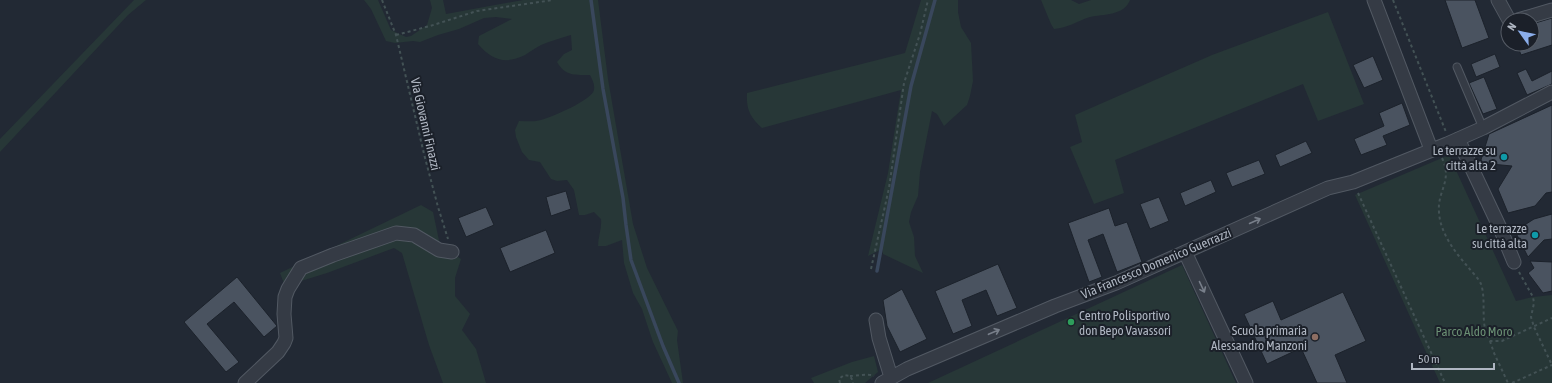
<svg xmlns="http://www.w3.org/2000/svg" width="1552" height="383" viewBox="0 0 1552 383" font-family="'Asap Condensed',sans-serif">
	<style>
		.green { fill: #273737 }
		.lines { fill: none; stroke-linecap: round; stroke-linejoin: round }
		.stream { stroke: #39475c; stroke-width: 3.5 }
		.building { fill: #4a5360; stroke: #1c222b }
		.service-casing { stroke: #525963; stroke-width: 9 }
		.minor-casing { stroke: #525963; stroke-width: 15 }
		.path { stroke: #435255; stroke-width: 2; stroke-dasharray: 3 3; stroke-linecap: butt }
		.service { stroke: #353b45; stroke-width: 7 }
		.minor { stroke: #353b45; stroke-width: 13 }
		.oneway { stroke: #787f8a }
		.culture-dot { fill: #0f9aa8; stroke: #1b2029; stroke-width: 1.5 }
		.leisure-dot { fill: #2e9e5b; stroke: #1b2029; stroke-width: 1.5 }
		.education-dot { fill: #8d6e63; stroke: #1b2029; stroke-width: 1.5 }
		.labels { text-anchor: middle; stroke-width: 4; stroke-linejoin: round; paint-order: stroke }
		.street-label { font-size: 13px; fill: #afb6c2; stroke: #1b2029 }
		.poi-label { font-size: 13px; fill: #afb6c2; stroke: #1b2029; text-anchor: end }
		.park-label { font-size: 13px; fill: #6a8f73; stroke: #1b2029 }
	</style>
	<rect width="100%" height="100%" fill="#222934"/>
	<path class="green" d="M134 0H146L128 15 0 152V139Z
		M364 0H378L391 30 406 37 411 36 427 25 432 8 430 0H443L446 14 523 0H598L608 79 633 224 647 268 678 331 677 340 683 383H672L653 342 642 309 633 293 624 263 622 240 606 246H598C598 237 602 228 601 219L594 212 585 215H579L574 190 567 180 557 181 551 179 540 162 529 160 522 152 516 137 515 130 519 121C526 121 535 122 541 120 552 117 592 100 594 90 595 84 592 79 590 75 575 75 565 76 557 62L564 54 572 50 571 35C561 38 550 41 541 45 535 48 530 52 525 55 505 65 492 60 478 44L479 36 512 19 496 17 484 18 459 29 438 35 420 42 413 41 395 43 386 41 371 9Z
		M921 0H958V12L961 27 971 43 973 81 970 96 967 105 944 126 937 114 932 111 920 172 918 196 911 212 909 222 914 237 915 256 923 273 883 254 882 249 868 256 888 173 901 90 762 128C750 117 746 109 747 93L905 53Z
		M1041 0H1071L1079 4 1091 0H1130C1124 16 1103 14 1090 17 1077 21 1068 28 1054 29L1051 24Z
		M1328 12 1364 104 1318 121 1303 84 1115 160 1124 193 1094 204 1070 147 1082 142 1075 115 1212 55Z
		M1449 155 1516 301 1533 297 1552 295V383H1440L1355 195Z
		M421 205 433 212 440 245 461 259 455 278V296L470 314 462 330 476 349 486 383H443L429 345 402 253 394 248 327 273 285 286 280 273Z
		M1182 265 1236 383H928Z
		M874 356 878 372 865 383H814L811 378 852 362Z"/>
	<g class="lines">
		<path class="stream" d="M591 0 603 89 623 198 626 225 631 260 663 346 679 383
			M877 271 911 86 935 0"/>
	</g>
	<path class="building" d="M1445 0H1475L1489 38 1462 48Z
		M1552 18V45L1521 55 1517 44H1532V24Z
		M1495 54 1500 67 1476 77 1471 64Z
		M1373 56 1383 80 1364 88 1353 65Z
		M1526 69 1532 81 1552 71V84L1527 95 1517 73Z
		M1484 77 1497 109 1483 114 1469 83Z
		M1402 103 1410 125 1383 136 1387 145 1361 155 1354 139 1384 126 1379 113Z
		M1552 105V192L1546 193 1535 206 1508 213 1498 189 1512 166 1480 163 1489 134Z
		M1306 141 1312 153 1280 167 1275 155Z
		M1259 160 1265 174 1232 187 1226 173Z
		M1211 180 1216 192 1185 206 1180 193Z
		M566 191 571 209 551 216 546 197Z
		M1159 197 1169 221 1150 229 1140 204Z
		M486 207 494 225 466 237 458 218Z
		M1109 208 1115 226 1127 222 1142 262 1117 272 1103 234 1088 240 1102 277 1089 282 1068 223Z
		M1552 214V239L1544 240 1528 257 1515 231 1534 219Z
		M546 230 555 253 510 272 500 248Z
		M1530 261 1552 262V291L1543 293 1528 273 1534 268Z
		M998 264 1017 308 997 316 986 290 962 300 972 326 953 334 935 291Z
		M237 277 277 326 264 337 234 302 207 324 239 362 226 372 184 322Z
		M902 289 927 339 900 352 887 326 883 300Z
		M1343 292 1366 341 1335 355 1347 383H1317L1301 348 1267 364 1244 314 1273 301 1281 320Z"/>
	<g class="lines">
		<g class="service-casing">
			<path id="service" d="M1457 67 1483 128"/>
		</g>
		<g class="minor-casing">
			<path id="minor" d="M1374 0 1429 144 1433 149
				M1498 0 1509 20
				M1518 20 1552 10
				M1458 139 1500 228 1514 262
				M1185 252 1246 383
				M876 320 879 338 891 377
				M245 383 278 352 284 343 286 338 284 314 285 297 288 289 301 268 333 255 396 233 414 235 439 250 452 252
				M882 383 907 369 1055 306 1116 283 1328 188 1353 182 1447 144 1483 128 1552 92"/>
		</g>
		<path class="path" d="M382 0 396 35 424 154 438 207 448 239
			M1393 0 1446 132
			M396 35 430 26 477 11 553 0
			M1442 158C1453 181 1437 191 1439 212 1440 233 1455 252 1468 267 1472 272 1479 279 1481 284 1487 302 1479 324 1490 341H1502L1552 318
			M1358 193 1445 383
			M871 269 889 188 904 83 920 34 928 0
			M1519 272 1533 297 1534 303 1531 317 1534 327 1552 365
			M1490 341 1494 353 1508 383
			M850 376C857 376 868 373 874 376
			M840 383 839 379 844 375 850 376 853 381V383
			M1512 383 1552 365"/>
		<use href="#service" class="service"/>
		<use href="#minor" class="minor"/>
	</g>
	<defs><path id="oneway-shaft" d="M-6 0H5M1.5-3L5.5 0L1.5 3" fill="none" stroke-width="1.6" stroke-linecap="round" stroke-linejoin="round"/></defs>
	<g class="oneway">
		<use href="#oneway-shaft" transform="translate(1255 221) rotate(-24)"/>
		<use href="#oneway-shaft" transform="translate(1202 287) rotate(65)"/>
		<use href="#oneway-shaft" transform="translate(994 332) rotate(-23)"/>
	</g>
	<g class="culture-dot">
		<circle cx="1504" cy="157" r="4"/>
		<circle cx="1535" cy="235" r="4"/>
	</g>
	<circle class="leisure-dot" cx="1071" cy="322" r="4"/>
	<circle class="education-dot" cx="1315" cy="337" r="4"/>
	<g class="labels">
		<g class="street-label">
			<text transform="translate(426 124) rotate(77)" y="5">Via Giovanni Finazzi</text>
			<text transform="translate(1156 263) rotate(-23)" y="5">Via Francesco Domenico Guerrazzi</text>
		</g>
		<g class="poi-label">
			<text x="1496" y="155">Le terrazze su<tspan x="1496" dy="15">città alta 2</tspan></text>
			<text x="1527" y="233">Le terrazze<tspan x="1527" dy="15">su città alta</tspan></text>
			<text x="1079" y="320" text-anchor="start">Centro Polisportivo<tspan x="1079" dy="15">don Bepo Vavassori</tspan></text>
			<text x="1307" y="335">Scuola primaria<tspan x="1307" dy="15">Alessandro Manzoni</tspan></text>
		</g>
		<g class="park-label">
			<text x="1474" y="336">Parco Aldo Moro</text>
		</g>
	</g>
	<g transform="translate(1520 32) rotate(303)"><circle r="19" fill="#1b2029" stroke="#565c66"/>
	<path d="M0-3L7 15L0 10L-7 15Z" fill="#8baeeb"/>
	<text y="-6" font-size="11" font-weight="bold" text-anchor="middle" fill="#afb6c2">N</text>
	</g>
	<path d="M1412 363v6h82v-6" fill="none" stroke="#afb6c2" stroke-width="2"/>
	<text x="1418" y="363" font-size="12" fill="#afb6c2" stroke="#1b2029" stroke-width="3" paint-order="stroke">50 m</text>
</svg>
